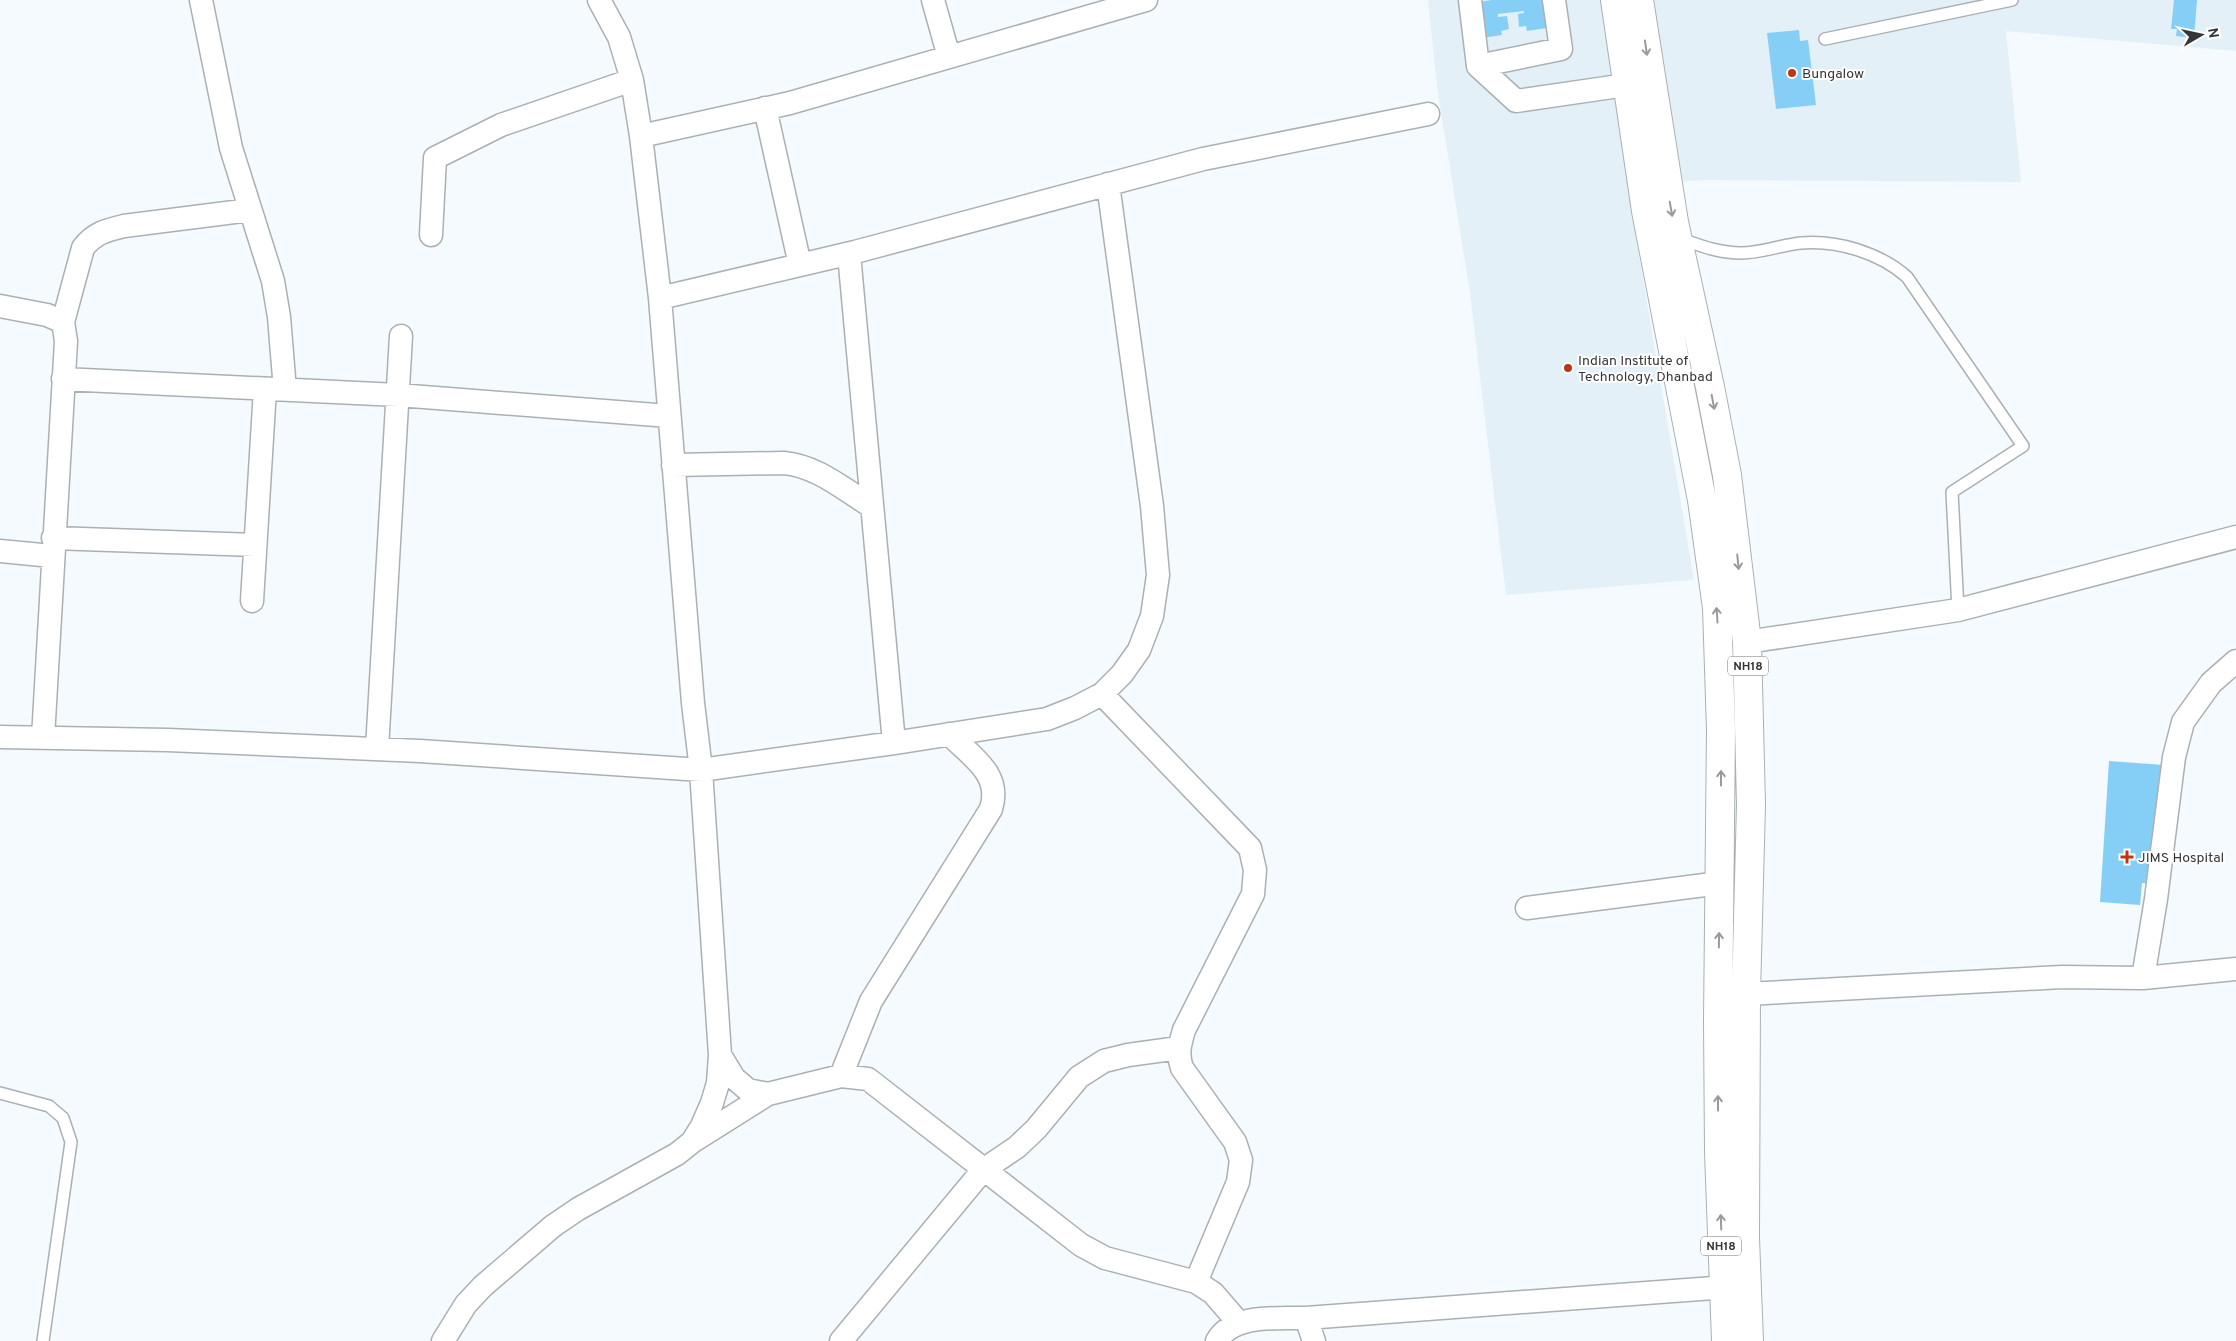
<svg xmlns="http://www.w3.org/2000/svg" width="2236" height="1341" viewBox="0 0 2236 1341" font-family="Overpass,sans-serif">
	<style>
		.built { fill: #e3f0f8 }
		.building { fill: #85cff7 }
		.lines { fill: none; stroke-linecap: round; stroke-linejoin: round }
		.service-casing { stroke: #abb0b3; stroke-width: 14 }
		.minor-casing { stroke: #abb0b3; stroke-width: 25 }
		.trunk-casing { stroke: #abb0b3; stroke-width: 30 }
		.service { stroke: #fff; stroke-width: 11 }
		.minor { stroke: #fff; stroke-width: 22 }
		.trunk { stroke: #fff; stroke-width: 28 }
		.oneway { stroke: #9a9a9b }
		.poi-dot { fill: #bf3413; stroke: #fff; stroke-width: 2 }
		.labels { text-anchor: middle; stroke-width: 4; stroke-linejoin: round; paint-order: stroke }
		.shield { fill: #fff; stroke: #717273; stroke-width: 1 }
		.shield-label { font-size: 12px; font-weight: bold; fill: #343637 }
		.poi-label { font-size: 14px; fill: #343637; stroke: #fff; text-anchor: start }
	</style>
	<rect width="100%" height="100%" fill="#f4fafd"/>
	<path class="built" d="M1428 0H2236V51L2006 31 2021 182 1706 180 1627 185 1694 580 1506 595 1470 293 1437 87Z"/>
	<path class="building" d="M1492 0H1543L1547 28 1527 31 1526 26 1519 27 1518 14 1524 13V11L1498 14V17L1507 16 1509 29 1501 31 1502 35 1482 38 1478 2Z
		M2174 0H2197L2194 38 2176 36 2177 29H2171Z
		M1799 30 1800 41 1808 40 1816 105 1776 109 1767 33Z
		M2109 761 2164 765 2156 884 2142 883 2140 905 2100 902Z"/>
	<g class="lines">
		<g class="service-casing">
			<path id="service" d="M1825 39 2012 0
				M1678 238C1699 245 1718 253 1741 253 1761 253 1781 245 1801 243 1838 240 1880 253 1907 277L2023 446 1952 492 1958 610
				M0 1093 49 1106 63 1118 71 1142 43 1341"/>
		</g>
		<g class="minor-casing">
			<path id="minor" d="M201 0 231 148 273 281 279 317 285 390
				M933 0 949 57
				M1470 0 1478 66 1561 49 1554 0
				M1478 66 1516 101 1626 85
				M765 108 800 265
				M641 136 790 103 1146 0
				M431 235 435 158 501 125 632 80
				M849 254 894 743
				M660 298 855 252 1203 159 1428 114
				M0 306 47 315 63 322 66 341 43 738
				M63 322 83 248C94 233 107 230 124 226L250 210
				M63 379 398 395 669 416
				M673 465 784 463C817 466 843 489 871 506
				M53 538 255 545
				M0 551 52 556
				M252 601 265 389
				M1747 642 1958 610 2236 537
				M1102 694 1250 848 1255 870 1253 894 1184 1030C1180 1044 1177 1054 1182 1068L1235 1142 1241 1160 1238 1182 1196 1282
				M0 737 168 740 420 751 701 770 894 743 1047 719 1075 708 1102 694 1122 674 1139 650 1152 616 1158 575 1152 506 1108 184
				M377 749 401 336
				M1527 908 1720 883
				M2143 978 2156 899 2174 757 2183 722 2211 683 2236 661
				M1746 994 2062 977 2143 978 2236 969
				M720 1055 734 1078 748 1090 768 1094 841 1076 868 1079 1081 1245 1105 1258 1196 1282 1213 1293 1239 1323
				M841 1076 871 1001 991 809C1002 774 972 757 949 734
				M695 1140 768 1094
				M1306 1318 1314 1341
				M443 1341 466 1304 483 1286 553 1226 578 1209 677 1154 692 1142 702 1126 712 1103 718 1083 720 1055 701 770 693 703 660 298 641 136 632 80 619 37 599 0
				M841 1341 983 1170 1017 1147 1036 1129 1079 1077 1104 1061 1128 1055 1179 1048
				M1217 1341C1233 1313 1278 1319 1306 1318L1741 1286"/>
		</g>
		<g class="trunk-casing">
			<path id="trunk" d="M1615 0 1646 211 1702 500 1717 608 1721 730 1718 1022 1719 1152 1726 1341
				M1639 0 1674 222 1710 387 1727 475 1747 642 1751 805 1746 994 1745 1238 1749 1341"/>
		</g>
		<use href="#service" class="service"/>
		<use href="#minor" class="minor"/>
		<use href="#trunk" class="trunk"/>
	</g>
	<defs><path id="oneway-shaft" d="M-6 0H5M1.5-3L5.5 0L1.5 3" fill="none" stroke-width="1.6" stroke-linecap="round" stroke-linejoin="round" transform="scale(1.25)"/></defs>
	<g class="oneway">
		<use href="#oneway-shaft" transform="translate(1646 48) rotate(82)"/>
		<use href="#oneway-shaft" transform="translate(1671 209) rotate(80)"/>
		<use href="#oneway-shaft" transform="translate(1713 402) rotate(79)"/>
		<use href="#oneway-shaft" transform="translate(1738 562) rotate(84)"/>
		<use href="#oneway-shaft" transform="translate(1717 615) rotate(-94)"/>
		<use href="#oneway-shaft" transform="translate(1721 778) rotate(-90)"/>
		<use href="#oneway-shaft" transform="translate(1719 940) rotate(-89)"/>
		<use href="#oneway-shaft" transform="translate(1718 1103) rotate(-90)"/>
		<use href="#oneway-shaft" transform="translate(1721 1222) rotate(-92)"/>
	</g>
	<g class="poi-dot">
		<circle cx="1792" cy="73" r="5"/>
		<circle cx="1568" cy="368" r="5"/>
		<path d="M2124.5 849.5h5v5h5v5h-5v5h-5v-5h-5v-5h5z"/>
	</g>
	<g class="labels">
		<g class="shield">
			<rect x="1728" y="656.5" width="40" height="19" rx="4"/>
			<rect x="1701" y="1236.5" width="40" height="19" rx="4"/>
		</g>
		<g class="shield-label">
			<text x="1748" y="670">NH18</text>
			<text x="1721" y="1250">NH18</text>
		</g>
		<g class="poi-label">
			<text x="1802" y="78">Bungalow</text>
			<text x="1578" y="365">Indian Institute of<tspan x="1578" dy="16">Technology, Dhanbad</tspan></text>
			<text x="2138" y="862">JIMS Hospital</text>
		</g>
	</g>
	<g transform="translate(2201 35) rotate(81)" stroke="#ffffff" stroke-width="4" paint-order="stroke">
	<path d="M0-4L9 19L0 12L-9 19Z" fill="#343637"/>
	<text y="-8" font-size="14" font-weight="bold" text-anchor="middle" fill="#343637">N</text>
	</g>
</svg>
